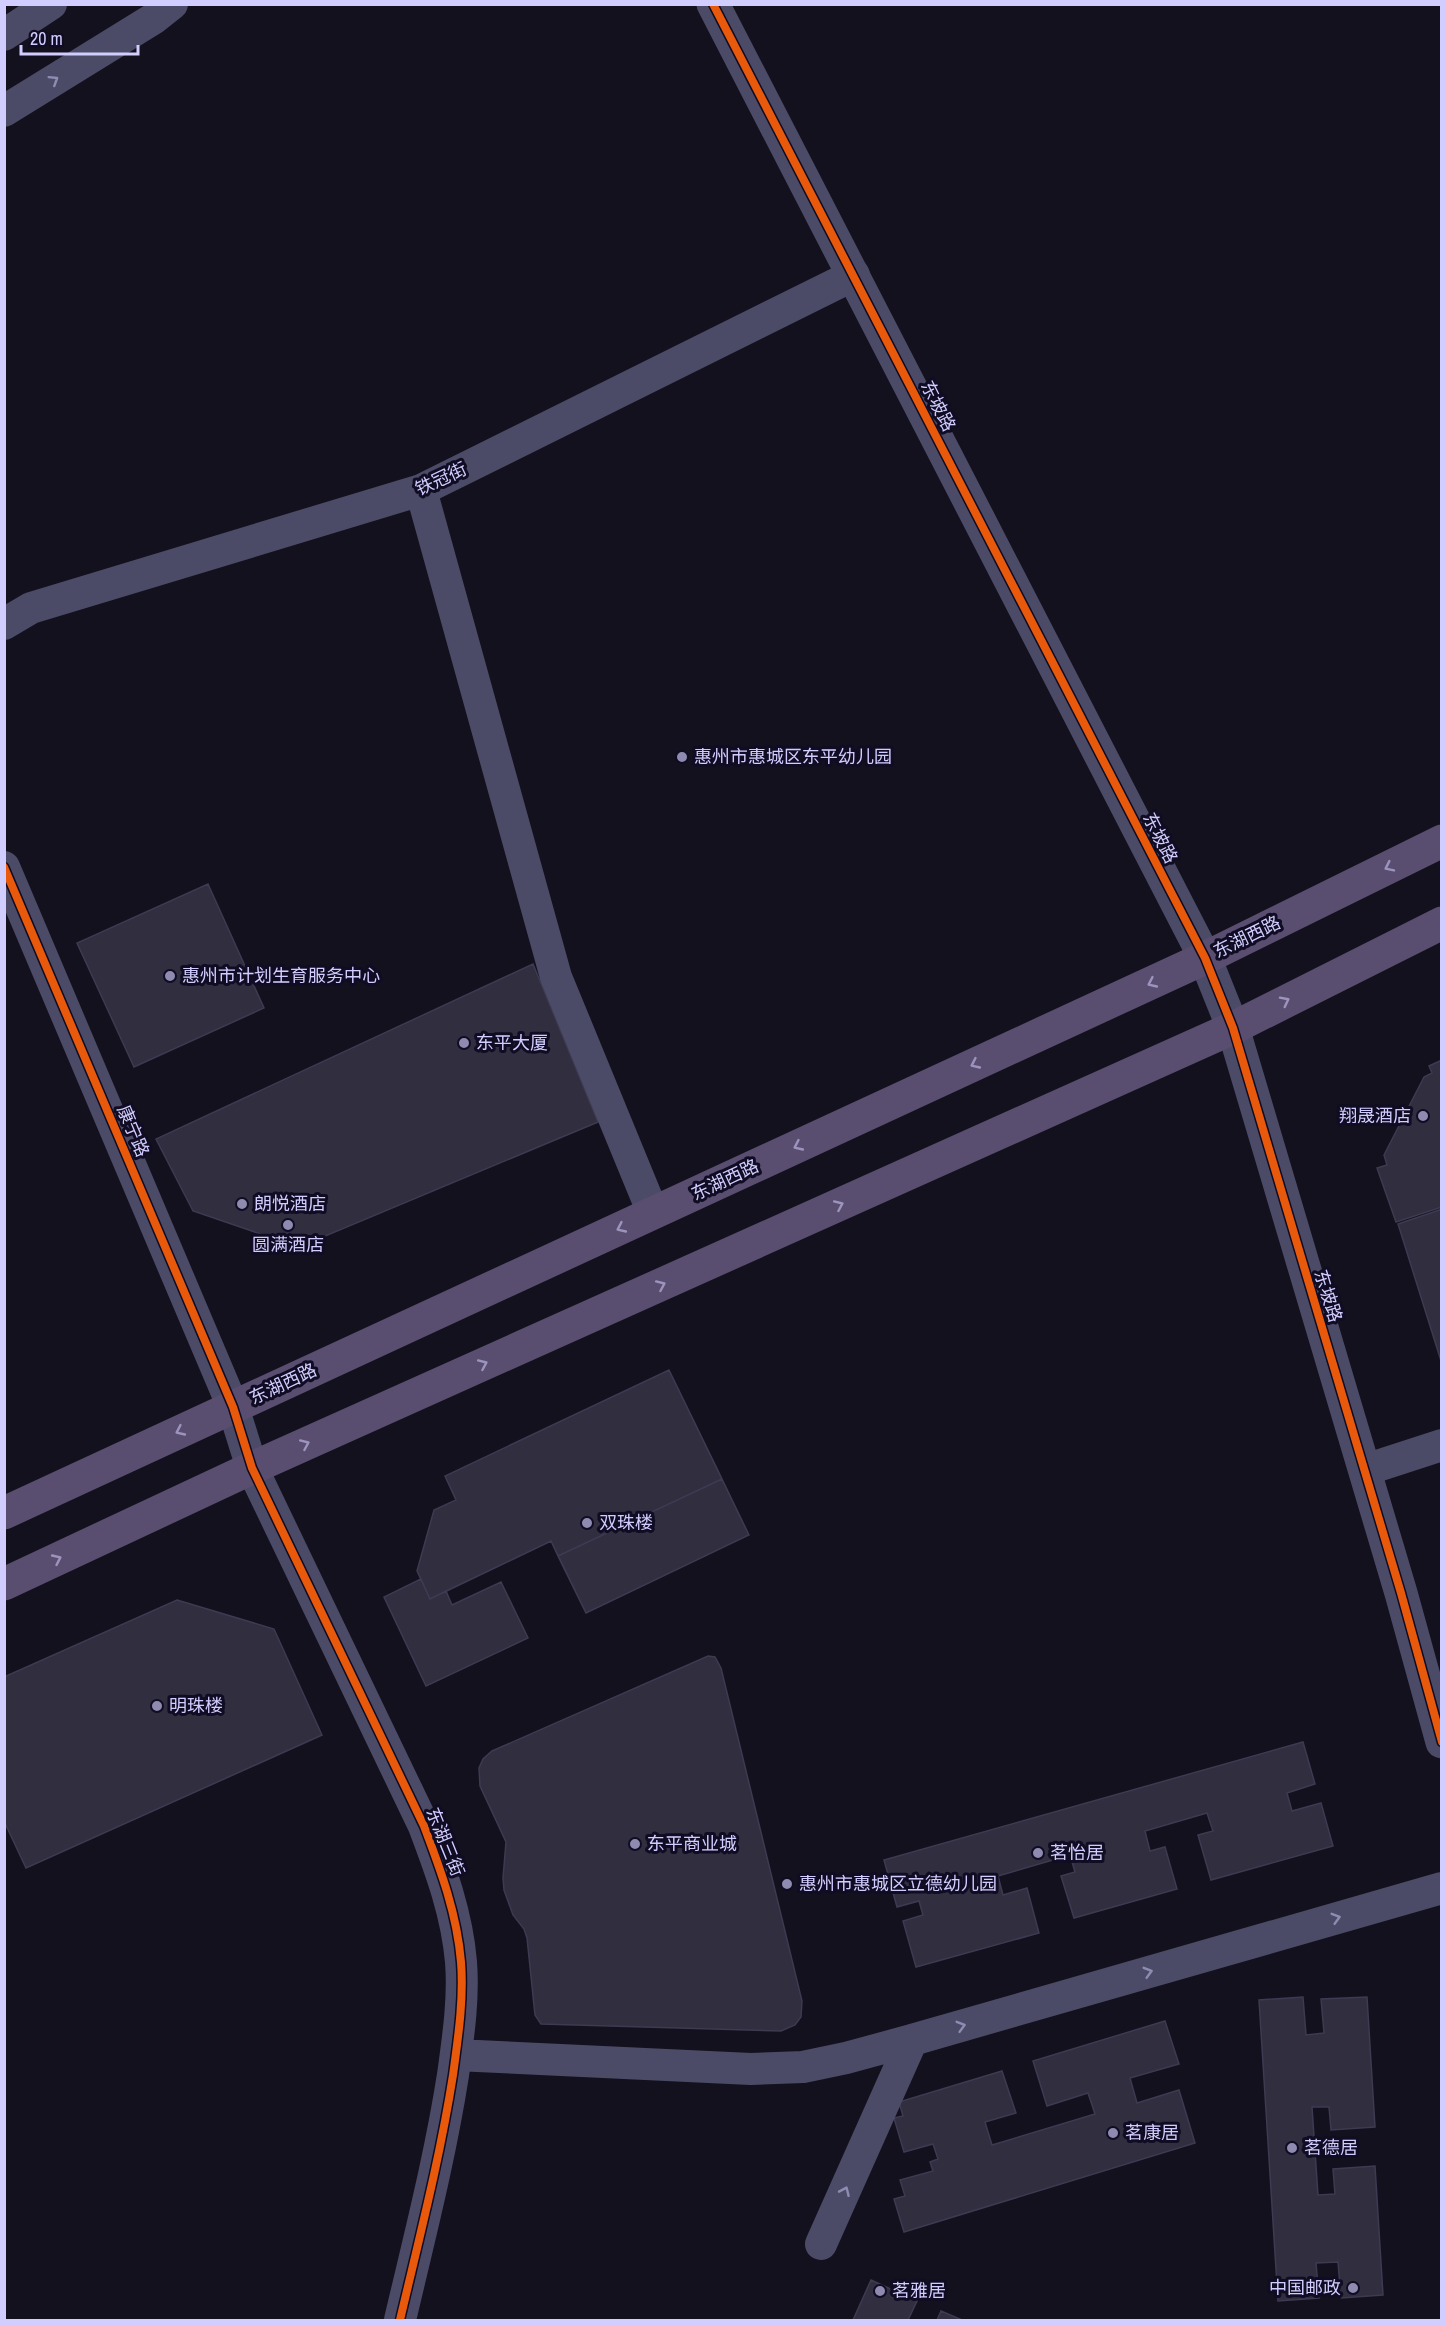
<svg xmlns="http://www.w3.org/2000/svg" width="1446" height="2325" viewBox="0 0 1446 2325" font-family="'Archivo Narrow','Noto Sans SC',sans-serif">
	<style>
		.building { fill: #312e40; stroke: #3e3a52; stroke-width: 1.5 }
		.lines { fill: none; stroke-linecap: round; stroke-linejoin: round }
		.minor { stroke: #4c4b67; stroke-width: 32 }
		.tertiary { stroke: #4c4b67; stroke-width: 33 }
		.primary { stroke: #5a4e70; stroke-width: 33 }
		.cycleway-casing { stroke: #0f0c23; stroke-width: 11 }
		.cycleway { stroke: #e8590c; stroke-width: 8 }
		.oneway { stroke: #8f8cb3 }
		.oneway2 { stroke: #9c94bf }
		.poi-dot { fill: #8f8bb0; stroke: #0f0c23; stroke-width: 2 }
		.labels { text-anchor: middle; stroke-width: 6; stroke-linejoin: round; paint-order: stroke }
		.street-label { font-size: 18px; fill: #d2cdff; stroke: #0f0c23 }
		.poi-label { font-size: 18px; fill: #d2cdff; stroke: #0f0c23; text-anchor: start }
	</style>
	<rect width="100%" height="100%" fill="#13111e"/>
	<path class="building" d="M208 884 264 1008 134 1067 77 943Z
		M533 964 598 1122 299 1247 193 1211 156 1139Z
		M1442 1060V1207L1396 1222 1377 1168 1387 1165 1384 1155 1424 1077 1432 1073 1429 1066Z
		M1442 1209V1364L1398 1224Z
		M669 1370 749 1535 586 1613 551 1541 446 1591 452 1605 501 1582 528 1638 426 1686 384 1597 421 1579 417 1571 434 1510 456 1500 445 1476Z
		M669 1370 722 1479 558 1556 551 1541 430 1599 417 1571 434 1510 456 1500 445 1476Z
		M722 1479 749 1535 586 1613 558 1556Z
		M421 1579 430 1599 446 1591 452 1605 501 1582 528 1638 426 1686 384 1597Z
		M177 1600 274 1629 322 1735 26 1868 4 1821V1677Z
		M708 1656 715 1657 721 1668 802 2001 801 2017 795 2025 781 2031 541 2024 535 2015 527 1938 524 1929 513 1915 504 1890 503 1878 506 1842 480 1786 479 1768 483 1759 492 1751Z
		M1303 1742 1315 1784 1287 1793 1292 1811 1321 1803 1333 1846 1211 1880 1198 1835 1213 1831 1207 1813 1145 1831 1150 1851 1165 1847 1177 1889 1074 1918 1061 1876 1075 1872 1070 1855 998 1876 1003 1895 1027 1888 1039 1933 916 1967 903 1921 923 1915 919 1901 897 1907 884 1860Z
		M1303 1997 1306 2035 1324 2033 1321 1999 1367 1997 1375 2127 1331 2130 1329 2107H1312L1318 2195 1335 2194 1333 2169 1375 2166 1383 2295 1341 2298 1338 2262 1316 2263 1319 2298 1278 2301 1259 2000Z
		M1165 2021 1179 2064 1130 2078 1137 2103 1179 2090 1195 2143 904 2232 894 2199 905 2196 900 2180 933 2171 930 2162 938 2159 933 2144 904 2152 894 2118 903 2116 899 2102 1002 2071 1016 2113 985 2122 992 2145 1095 2114 1088 2093 1047 2106 1033 2061Z
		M871 2280 917 2301 908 2320H853Z
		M941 2311 962 2320H937Z"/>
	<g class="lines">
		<path class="minor" d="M4 35 51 4
			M4 111 153 19 172 4
			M421 490 556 977 653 1213
			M4 624 31 608 421 490 854 275
			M4 867 233 1407 252 1468 424 1826C441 1871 457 1914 461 1962 464 1999 458 2038 453 2075 440 2158 419 2239 400 2320
			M1365 1470 1442 1445
			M456 2055 751 2069 803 2067 846 2058 912 2040
			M821 2244 912 2040 1442 1888"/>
		<path class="tertiary" d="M713 4 1205 958 1233 1028 1401 1593 1442 1742"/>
		<path class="primary" d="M4 1513 1205 958 1442 841
			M4 1584 252 1468 1233 1028 1442 923"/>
		<g class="cycleway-casing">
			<path id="cycleway" d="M713 4 1205 958 1233 1028 1401 1593 1442 1742
				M4 867 233 1407 252 1468 424 1826C441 1871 457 1914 461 1962 464 1999 458 2038 453 2075 440 2158 419 2239 400 2320"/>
		</g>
		<use href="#cycleway" class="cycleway"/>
	</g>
	<defs><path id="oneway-chevron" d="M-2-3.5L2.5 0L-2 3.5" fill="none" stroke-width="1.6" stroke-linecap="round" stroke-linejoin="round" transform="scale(1.5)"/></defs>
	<g class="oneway">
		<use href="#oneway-chevron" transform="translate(54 80) rotate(-32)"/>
		<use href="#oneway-chevron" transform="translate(1336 1918) rotate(-16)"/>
		<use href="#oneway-chevron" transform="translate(1148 1972) rotate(-16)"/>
		<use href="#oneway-chevron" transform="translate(961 2026) rotate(-16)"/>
		<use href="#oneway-chevron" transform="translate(845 2191) rotate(-66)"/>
	</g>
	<g class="oneway2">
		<use href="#oneway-chevron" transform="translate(1389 867) rotate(154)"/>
		<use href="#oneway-chevron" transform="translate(1152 983) rotate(155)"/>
		<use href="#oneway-chevron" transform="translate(1285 1001) rotate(-27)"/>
		<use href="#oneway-chevron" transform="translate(975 1064) rotate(155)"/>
		<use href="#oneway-chevron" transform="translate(798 1146) rotate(155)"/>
		<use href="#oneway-chevron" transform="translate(839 1205) rotate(-24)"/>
		<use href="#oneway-chevron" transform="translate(621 1228) rotate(155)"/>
		<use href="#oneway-chevron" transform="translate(661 1285) rotate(-24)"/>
		<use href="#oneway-chevron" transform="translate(483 1364) rotate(-24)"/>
		<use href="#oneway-chevron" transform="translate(180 1431) rotate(155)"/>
		<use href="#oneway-chevron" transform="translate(305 1444) rotate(-24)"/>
		<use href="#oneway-chevron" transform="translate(57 1559) rotate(-25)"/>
	</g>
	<g class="poi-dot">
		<circle cx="682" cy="757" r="6"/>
		<circle cx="170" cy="976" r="6"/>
		<circle cx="464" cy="1043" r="6"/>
		<circle cx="1423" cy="1116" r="6"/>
		<circle cx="242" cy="1204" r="6"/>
		<circle cx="288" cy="1225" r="6"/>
		<circle cx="587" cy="1523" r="6"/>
		<circle cx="157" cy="1706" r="6"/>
		<circle cx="635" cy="1844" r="6"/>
		<circle cx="1038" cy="1853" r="6"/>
		<circle cx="787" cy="1884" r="6"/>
		<circle cx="1113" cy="2133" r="6"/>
		<circle cx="1292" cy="2148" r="6"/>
		<circle cx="1353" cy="2288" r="6"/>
		<circle cx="880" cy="2291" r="6"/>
	</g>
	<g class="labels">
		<g class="street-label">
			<text transform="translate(938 406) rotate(63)" y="6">东坡路</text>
			<text transform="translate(441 479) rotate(-25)" y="6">铁冠街</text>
			<text transform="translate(1160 838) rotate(63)" y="6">东坡路</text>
			<text transform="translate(1247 937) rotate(-26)" y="6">东湖西路</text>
			<text transform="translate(133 1131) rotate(67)" y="6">康宁路</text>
			<text transform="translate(725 1180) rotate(-25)" y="6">东湖西路</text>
			<text transform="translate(1328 1296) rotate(73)" y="6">东坡路</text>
			<text transform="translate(283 1384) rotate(-25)" y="6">东湖西路</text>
			<text transform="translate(445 1842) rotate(68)" y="6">东湖三街</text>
		</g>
		<g class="poi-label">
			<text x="694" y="763">惠州市惠城区东平幼儿园</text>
			<text x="182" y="982">惠州市计划生育服务中心</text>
			<text x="476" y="1049">东平大厦</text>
			<text x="1411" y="1122" text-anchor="end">翔晟酒店</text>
			<text x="254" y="1210">朗悦酒店</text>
			<text x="288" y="1251" text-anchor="middle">圆满酒店</text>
			<text x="599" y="1529">双珠楼</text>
			<text x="169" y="1712">明珠楼</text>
			<text x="647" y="1850">东平商业城</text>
			<text x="1050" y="1859">茗怡居</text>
			<text x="799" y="1890">惠州市惠城区立德幼儿园</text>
			<text x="1125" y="2139">茗康居</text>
			<text x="1304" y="2154">茗德居</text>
			<text x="1341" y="2294" text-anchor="end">中国邮政</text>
			<text x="892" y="2297">茗雅居</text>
		</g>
	</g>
	<rect width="1446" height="2325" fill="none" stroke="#d2cdff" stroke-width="12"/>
	<path d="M21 45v9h117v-9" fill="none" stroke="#d2cdff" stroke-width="3"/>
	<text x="30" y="45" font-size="18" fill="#d2cdff" stroke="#0f0c23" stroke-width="4.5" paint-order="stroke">20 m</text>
</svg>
